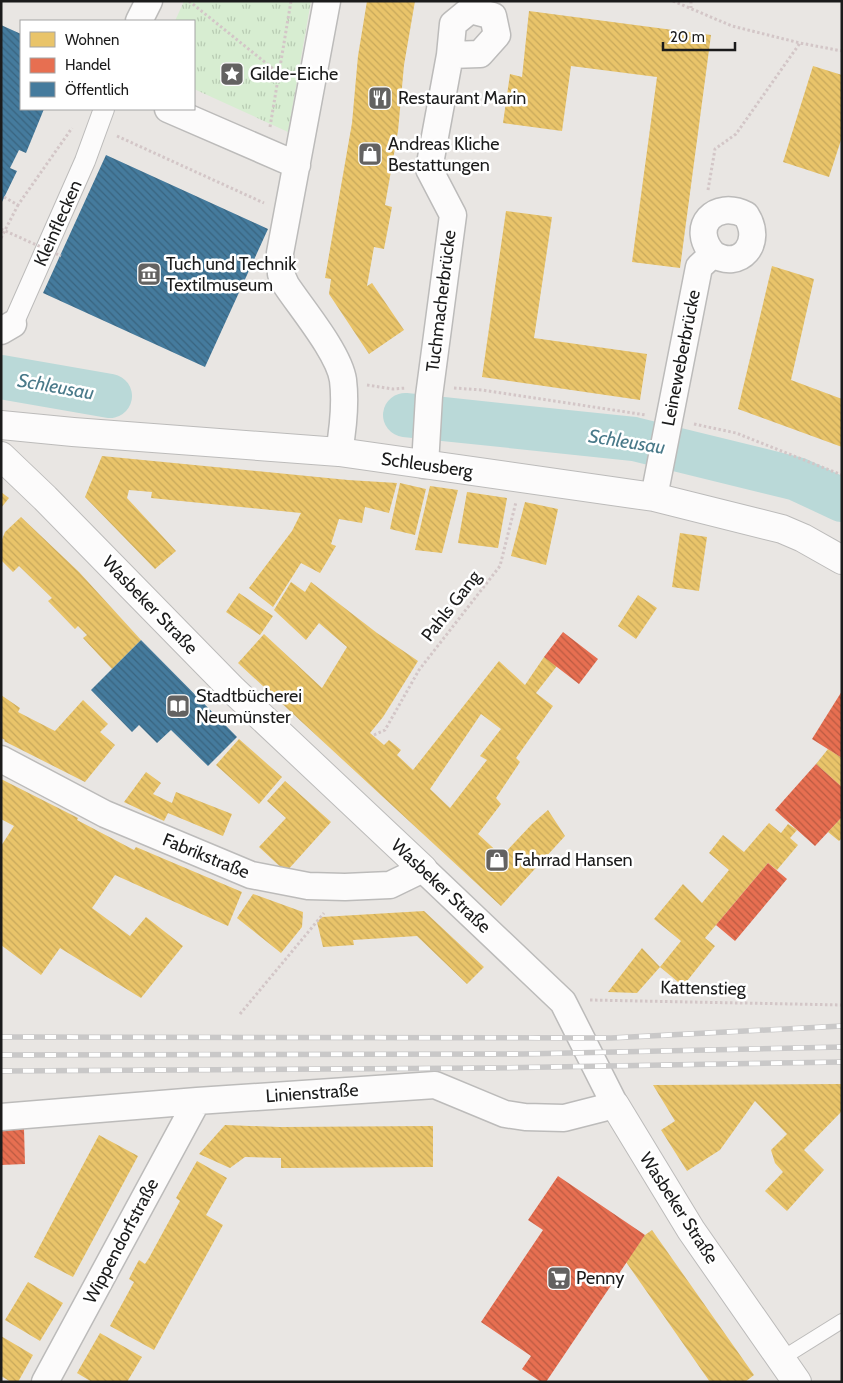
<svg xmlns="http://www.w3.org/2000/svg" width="843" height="1383" viewBox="0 0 843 1383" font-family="Cabin,sans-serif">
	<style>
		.park { fill: url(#park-tufts) }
		.homes { fill: url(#homes-back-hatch); fill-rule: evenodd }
		.shops { fill: url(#shops-back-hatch) }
		.public { fill: url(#public-back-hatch) }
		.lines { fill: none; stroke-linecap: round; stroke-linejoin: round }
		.river { stroke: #bad9d8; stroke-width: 44 }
		.service-casing { stroke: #bcbbba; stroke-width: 16 }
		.pedestrian-casing { stroke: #bcbbba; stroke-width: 22 }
		.minor-casing { stroke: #bcbbba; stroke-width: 29 }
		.tertiary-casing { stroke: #bcbbba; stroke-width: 30 }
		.path { stroke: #d3c6c7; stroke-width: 3; stroke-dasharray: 2.5 2.5; stroke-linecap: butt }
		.service { stroke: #fcfbfb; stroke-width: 14 }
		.pedestrian { stroke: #fcfbfb; stroke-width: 20 }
		.minor { stroke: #fcfbfb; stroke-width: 26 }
		.tertiary { stroke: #fcfbfb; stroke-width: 28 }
		.rail-casing { stroke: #c9c8c8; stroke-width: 5.5 }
		.rail { stroke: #fff; stroke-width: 4; stroke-dasharray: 11; stroke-linecap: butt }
		.path-bridge { stroke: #d3c6c7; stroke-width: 3; stroke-dasharray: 2.5 2.5; stroke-linecap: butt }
		.labels { text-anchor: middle; stroke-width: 5; stroke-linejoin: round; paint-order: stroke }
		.poi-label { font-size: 18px; fill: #1b1b1b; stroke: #fff; text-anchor: start }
		.street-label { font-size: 18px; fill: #1b1b1b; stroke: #fff }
		.water-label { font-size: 19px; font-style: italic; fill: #497989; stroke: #fff }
	</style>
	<defs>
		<pattern id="park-tufts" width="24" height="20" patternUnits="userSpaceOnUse" patternTransform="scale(1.25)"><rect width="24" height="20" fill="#d7edd1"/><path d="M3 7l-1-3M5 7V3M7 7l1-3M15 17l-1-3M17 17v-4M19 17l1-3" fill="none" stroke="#b8cbb3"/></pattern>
		<pattern id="homes-back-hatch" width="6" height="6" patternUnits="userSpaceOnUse" patternTransform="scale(1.25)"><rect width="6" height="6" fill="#e9c46a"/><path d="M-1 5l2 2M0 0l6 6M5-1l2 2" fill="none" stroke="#c7a85b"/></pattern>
		<pattern id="shops-back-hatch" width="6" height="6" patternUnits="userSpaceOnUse" patternTransform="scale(1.25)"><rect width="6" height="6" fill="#e76f51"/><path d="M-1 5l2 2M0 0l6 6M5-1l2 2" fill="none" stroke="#ba5a42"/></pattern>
		<pattern id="public-back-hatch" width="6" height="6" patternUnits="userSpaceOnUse" patternTransform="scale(1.25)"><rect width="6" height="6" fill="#457b9d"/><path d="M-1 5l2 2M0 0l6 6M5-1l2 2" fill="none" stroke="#39647f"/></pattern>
	</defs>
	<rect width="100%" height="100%" fill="#e9e6e3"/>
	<path class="park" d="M184 1H311L288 132 194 89V21H175Z"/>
	<path class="homes" d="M367 1H415L404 65 398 131 385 205 392 207 384 249 374 247 367 286 372 283 404 330 369 354 329 294 331 279 325 278 352 123 358 56Z
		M529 11 711 35 680 268 632 262 657 77 571 66 562 131 503 123 510 74 522 77Z
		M813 66 842 75V137L829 177 783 162Z
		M506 211 552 217 534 338 647 354 640 400 482 377Z
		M772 266 814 279 791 380 842 399V447L738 409Z
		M102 456 348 480 397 483 389 513 365 507 362 523 339 519 331 544 336 546 320 573 301 563 273 607 249 588 292 531 301 513 151 498 152 492 129 490 127 498 176 551 155 569 85 497Z
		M400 483 426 489 415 535 390 529Z
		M430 486 458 490 442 553 415 550Z
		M1 492 9 498 1 508Z
		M467 492 507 498 498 548 458 543Z
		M525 502 558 509 546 565 511 556Z
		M21 517 79 572 141 640 112 669 83 638 87 635 78 626 75 629 48 601 52 598 19 566 13 572 1 560V542L5 532Z
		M680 533 707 537 699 591 672 587Z
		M291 582 305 592 311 582 377 633 418 661 383 717 370 733 384 745 389 740 401 750 397 755 413 770 499 661 525 685 544 657 557 666 536 693 553 706 516 758 520 762 496 798 501 804 478 834 502 856 532 824 548 810 565 836 501 906 238 663 264 634 322 688 347 647 319 623 306 640 274 610ZM481 714 501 729 480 756 487 760 450 808 430 789Z
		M239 593 273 616 260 635 226 612Z
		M638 595 657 608 636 639 618 626Z
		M1 695 20 708 18 712 55 731 83 700 108 724 100 732 115 745 85 782 4 741 5 740 1 738Z
		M239 739 282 777 259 804 216 765Z
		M828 749 842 758V787L816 764Z
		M146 772 161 783 153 794 172 803 176 792 232 814 223 836 168 813 164 821 124 802Z
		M1 779 78 818 77 820 134 850 136 847 242 892 228 926 115 875 92 908 130 936 146 917 183 946 141 998 60 948 41 975 1 945V846L14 826 1 819Z
		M285 781 331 822 286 872 259 847 286 818 267 801Z
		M842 817V838L839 841 828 832Z
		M769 823 781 833 788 824 797 830 790 838 798 845 777 870 768 863 716 925 705 938 715 946 683 986 660 967 681 941 654 919 683 884 702 903 729 870 709 853 723 835 744 852Z
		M253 894 303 912 302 927 281 953 237 918Z
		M424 911 484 967 467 984 417 936 353 940 354 945 323 947 317 922 322 917Z
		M642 948 660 967 637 993 608 992Z
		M842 1084V1111L804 1150 824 1170 787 1211 765 1191 783 1172 775 1163 771 1150 787 1134 755 1101 720 1150 687 1171 661 1130 675 1121 653 1085Z
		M225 1125 280 1127 433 1126V1167L281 1168V1158L245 1157 230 1168 199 1154Z
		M99 1135 138 1156 73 1277 34 1257Z
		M197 1161 227 1178 206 1215 223 1225 154 1350 110 1326 134 1282 129 1279 132 1273 139 1260 145 1264 149 1258 180 1201 176 1198Z
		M652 1230 754 1375 745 1382H710L626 1262 645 1235Z
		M28 1282 63 1303 40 1341 5 1320Z
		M100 1333 142 1357 127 1382H92L77 1373Z
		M1 1336 33 1355 18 1382H11L1 1376Z"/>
	<path class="shops" d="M563 632 598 659 579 684 544 657Z
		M842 691V758L812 739Z
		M816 764 842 787V817L815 846 775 810Z
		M768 863 787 879 735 941 716 925Z
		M24 1129 25 1164 1 1165V1130Z
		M558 1176 645 1235 546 1382H541L522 1369 531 1356 481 1322 543 1230 528 1220Z"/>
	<path class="public" d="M1 25 21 34V109H44L26 153 19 150 10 168 17 171 1 204Z
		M106 155 268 229 205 367 43 293Z
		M141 640 237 737 208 766 171 730 157 743 139 725 132 732 91 690Z"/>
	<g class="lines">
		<path class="river" d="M1 377 110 396
			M405 415 634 439 797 479 842 500"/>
		<g class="service-casing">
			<path id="service" d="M781 1359 842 1321"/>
		</g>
		<g class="pedestrian-casing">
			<path id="pedestrian" d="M13 324 85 161 104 109"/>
		</g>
		<g class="minor-casing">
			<path id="minor" d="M327 1 280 253 281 274 286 285C302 309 339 353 343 380 346 404 343 429 339 452
				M139 21 149 1
				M168 109 297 165
				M1 331 13 324
				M425 465 429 396 453 215 429 169 450 55 453 24 470 10 493 16 497 35 480 54 450 55
				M654 497 699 267 713 254C740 271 764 243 746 215 715 199 689 227 713 254
				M1 759 105 814 251 875 308 886 345 887 390 885 423 869 563 1002 615 1105 564 1118 525 1117 505 1114 435 1085 197 1101 1 1117
				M45 1382 197 1101"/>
		</g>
		<g class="tertiary-casing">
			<path id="tertiary" d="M1 425 73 432 339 452 654 497 782 529 803 538 842 560
				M1 456 45 498 233 690 423 869
				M615 1105 691 1230 797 1382"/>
		</g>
		<path class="path" d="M189 1 287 80
			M673 1 732 26 800 43 842 51
			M691 1V8
			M270 127 291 1
			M117 136 264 203
			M708 190 715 149 736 134 800 43
			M4 197 18 205 72 128
			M1 238 18 205
			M367 385 393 389 406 388
			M454 388 482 390 646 415
			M694 424 736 433 842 475
			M374 735 385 730 419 670 500 566 516 502
			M590 1000 842 1005
			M240 1014 324 913"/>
		<use href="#service" class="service"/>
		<use href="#pedestrian" class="pedestrian"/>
		<use href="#minor" class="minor"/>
		<use href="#tertiary" class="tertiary"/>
		<g class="rail-casing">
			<path id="rail" d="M1 1037 611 1038 842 1026
				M1 1055 523 1054 842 1047
				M1 1071 489 1068 842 1062"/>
		</g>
		<use href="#rail" class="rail"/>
		<path class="path-bridge" d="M1 229 61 256"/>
	</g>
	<defs>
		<g id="sight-square" transform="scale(1.25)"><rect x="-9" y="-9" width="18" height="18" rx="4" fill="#636261" stroke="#fff"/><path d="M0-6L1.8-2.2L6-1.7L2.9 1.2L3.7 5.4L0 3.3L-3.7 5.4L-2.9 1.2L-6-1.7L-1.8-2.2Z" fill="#fff"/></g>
		<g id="restaurant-square" transform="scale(1.25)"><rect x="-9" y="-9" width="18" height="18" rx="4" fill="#636261" stroke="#fff"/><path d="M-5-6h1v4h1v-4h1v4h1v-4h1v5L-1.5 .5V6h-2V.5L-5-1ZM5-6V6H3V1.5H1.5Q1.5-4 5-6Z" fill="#fff"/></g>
		<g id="shop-square" transform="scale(1.25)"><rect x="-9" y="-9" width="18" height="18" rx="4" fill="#636261" stroke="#fff"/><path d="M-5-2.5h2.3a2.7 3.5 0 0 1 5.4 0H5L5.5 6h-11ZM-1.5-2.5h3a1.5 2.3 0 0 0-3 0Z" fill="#fff"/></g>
		<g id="museum-square" transform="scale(1.25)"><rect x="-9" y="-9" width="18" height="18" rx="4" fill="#636261" stroke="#fff"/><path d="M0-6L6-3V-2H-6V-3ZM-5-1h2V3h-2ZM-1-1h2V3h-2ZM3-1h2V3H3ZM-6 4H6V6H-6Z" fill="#fff"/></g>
		<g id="library-square" transform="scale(1.25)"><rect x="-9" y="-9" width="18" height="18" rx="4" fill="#636261" stroke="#fff"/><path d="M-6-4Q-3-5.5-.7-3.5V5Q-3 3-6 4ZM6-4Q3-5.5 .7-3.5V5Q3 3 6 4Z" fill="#fff"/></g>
		<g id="supermarket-square" transform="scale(1.25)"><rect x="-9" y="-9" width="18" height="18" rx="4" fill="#636261" stroke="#fff"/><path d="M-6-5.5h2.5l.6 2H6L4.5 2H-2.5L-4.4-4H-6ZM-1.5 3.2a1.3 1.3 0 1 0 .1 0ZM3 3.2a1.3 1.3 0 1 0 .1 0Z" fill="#fff"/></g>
	</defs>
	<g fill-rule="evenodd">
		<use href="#sight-square" x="232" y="74"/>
		<use href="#restaurant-square" x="380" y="98"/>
		<use href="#shop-square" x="370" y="154"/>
		<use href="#museum-square" x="149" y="274"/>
		<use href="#library-square" x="178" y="706"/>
		<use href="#shop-square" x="497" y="860"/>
		<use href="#supermarket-square" x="559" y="1278"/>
	</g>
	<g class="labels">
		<g class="poi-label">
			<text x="250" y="80">Gilde-Eiche</text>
			<text x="398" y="104">Restaurant Marin</text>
			<text x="388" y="150">Andreas Kliche<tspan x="388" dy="21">Bestattungen</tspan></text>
			<text x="166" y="270">Tuch und Technik<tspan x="166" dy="21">Textilmuseum</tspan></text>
			<text x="196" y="702">Stadtbücherei<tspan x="196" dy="21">Neumünster</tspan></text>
			<text x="514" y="866">Fahrrad Hansen</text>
			<text x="576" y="1284">Penny</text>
		</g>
		<g class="street-label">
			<text transform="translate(58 223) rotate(-66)" y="6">Kleinflecken</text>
			<text transform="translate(441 301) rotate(-83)" y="6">Tuchmacherbrücke</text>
			<text transform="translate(681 358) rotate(-79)" y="6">Leineweberbrücke</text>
			<text transform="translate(427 465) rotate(8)" y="6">Schleusberg</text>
			<text transform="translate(150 605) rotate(46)" y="6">Wasbeker Straße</text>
			<text transform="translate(451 606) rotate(-52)" y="6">Pahls Gang</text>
			<text transform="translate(206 856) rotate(22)" y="6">Fabrikstraße</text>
			<text transform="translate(441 886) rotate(43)" y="6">Wasbeker Straße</text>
			<text transform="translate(703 988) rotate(1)" y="6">Kattenstieg</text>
			<text transform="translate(312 1093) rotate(-4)" y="6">Linienstraße</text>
			<text transform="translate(679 1208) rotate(57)" y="6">Wasbeker Straße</text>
			<text transform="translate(121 1241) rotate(-62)" y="6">Wippendorfstraße</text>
		</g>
		<g class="water-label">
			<text transform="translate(56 386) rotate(10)" y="7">Schleusau</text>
			<text transform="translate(627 441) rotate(9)" y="7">Schleusau</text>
		</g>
	</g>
	<rect width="843" height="1383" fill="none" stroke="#1b1b1b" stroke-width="5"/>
	<rect x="20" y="20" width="175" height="90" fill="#ffffff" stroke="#a4a4a4"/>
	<rect x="30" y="32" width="25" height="15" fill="#e9c46a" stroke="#a4a4a4"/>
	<text x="65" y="45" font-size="15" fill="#1b1b1b">Wohnen</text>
	<rect x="30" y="58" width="25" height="15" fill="#e76f51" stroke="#a4a4a4"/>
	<text x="65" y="70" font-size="15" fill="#1b1b1b">Handel</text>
	<rect x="30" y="82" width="25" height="15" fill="#457b9d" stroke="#a4a4a4"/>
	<text x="65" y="95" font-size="15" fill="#1b1b1b">Öffentlich</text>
	<path d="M663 42v8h72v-8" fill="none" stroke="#1b1b1b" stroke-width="2.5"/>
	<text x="670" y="42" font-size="15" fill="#1b1b1b" stroke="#ffffff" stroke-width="4" paint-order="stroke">20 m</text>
</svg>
